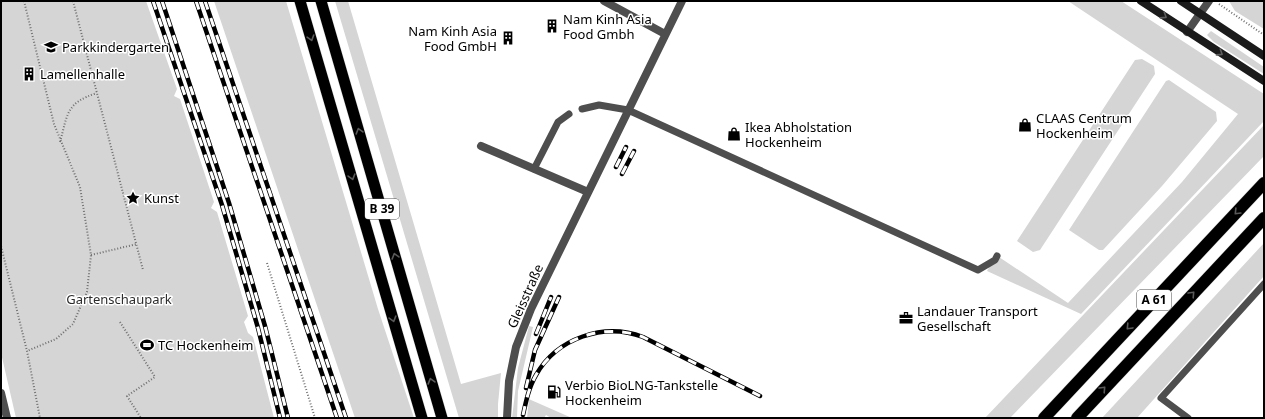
<svg xmlns="http://www.w3.org/2000/svg" width="1265" height="419" viewBox="0 0 1265 419" font-family="'Noto Sans',sans-serif">
	<style>
		.green { fill: #d5d5d5 }
		.lines { fill: none; stroke-linecap: round; stroke-linejoin: round }
		.trunk-casing { stroke: #dbdbdb; stroke-width: 12 }
		.motorway-casing { stroke: #dbdbdb; stroke-width: 13 }
		.path { stroke: #707070; stroke-width: 2; stroke-dasharray: 1 2; stroke-linecap: butt }
		.service { stroke: #4e4e4e; stroke-width: 7 }
		.minor { stroke: #4e4e4e; stroke-width: 8 }
		.secondary { stroke: #1b1b1b; stroke-width: 8 }
		.trunk { stroke: #000; stroke-width: 11 }
		.motorway { stroke: #000; stroke-width: 12 }
		.rail-casing { stroke: #000; stroke-width: 4.5 }
		.rail { stroke: #fff; stroke-width: 3; stroke-dasharray: 9; stroke-linecap: butt }
		.oneway { stroke: #5f5f5f }
		.oneway2 { stroke: #595959 }
		.labels { text-anchor: middle; stroke-width: 3; stroke-linejoin: round; paint-order: stroke }
		.shield { fill: #fff; stroke: #4c4c4c; stroke-width: 1 }
		.shield-label { font-size: 12px; font-weight: bold; fill: #000 }
		.poi-label { font-size: 13px; fill: #000; stroke: #fff; text-anchor: start }
		.street-label { font-size: 13px; fill: #000; stroke: #fff }
		.park-label { font-size: 13px; fill: #2c2c2c; stroke: #fff }
	</style>
	<rect width="100%" height="100%" fill="#fff"/>
	<path class="green" d="M1 1H146L177 89 174 96 180 99 214 202 211 208 217 212 248 316 244 322 248 333 253 337 274 418H16L1 353Z
		M214 1H286L378 309 414 418H355Z
		M335 1H348L461 384 501 373 498 404V418H459Z
		M1068 1H1121L1264 94V121L1081 314 987 271 996 255 1068 303 1182 182 1238 114Z
		M1229 1H1264V29L1235 11Z
		M1211 31 1264 67V74L1214 42 1207 35Z
		M1142 59 1154 66 1155 74 1040 250 1033 252 1017 241 1135 60Z
		M1169 80 1216 112 1217 121 1162 186 1103 250H1099L1069 230 1166 81Z
		M1264 125V156L1010 418H985Z
		M1264 243V276L1137 418H1102Z
		M529 326 533 327 518 391 517 418H512L518 368Z
		M529 399 531 400 572 418H551L546 415 544 418H527Z"/>
	<g class="lines">
		<g class="trunk-casing">
			<path id="trunk" d="M300 1 422 418
				M321 1 442 418"/>
		</g>
		<g class="motorway-casing">
			<path id="motorway" d="M1044 418 1264 183
				M1077 418 1264 218"/>
		</g>
		<path class="path" d="M24 1 54 124 80 187 91 255 87 292 73 324 56 339 27 351
			M73 1 143 270
			M1219 4 1264 35
			M60 142C68 113 66 103 97 93
			M1 246 27 351 40 418
			M91 255 137 244
			M267 263 315 418
			M120 322 155 377 127 396 141 418"/>
		<path class="service" d="M582 109 599 105 628 110 978 270 995 260 997 256
			M534 169 558 122 569 114
			M1188 418 1161 398 1264 284"/>
		<path class="minor" d="M604 1 665 34
			M1187 32 1209 1
			M481 146 588 192
			M1 393 7 418
			M507 418 509 381 516 347 531 309 682 1"/>
		<path class="secondary" d="M1141 1 1264 81
			M1181 1 1264 56"/>
		<use href="#trunk" class="trunk"/>
		<use href="#motorway" class="motorway"/>
		<g class="rail-casing">
			<path id="rail" d="M153 1 222 205 258 328 280 418
				M162 1 229 203 265 326 288 418
				M196 1 337 418
				M205 1 346 418
				M616 167 626 147
				M622 174 634 151
				M536 334 551 297
				M526 388 535 350 559 297
				M523 415C526 401 529 387 536 375 557 338 604 322 643 337L760 396"/>
		</g>
		<use href="#rail" class="rail"/>
	</g>
	<defs><path id="oneway-chevron" d="M-2-3.5L2.5 0L-2 3.5" fill="none" stroke-width="1.6" stroke-linecap="round" stroke-linejoin="round"/></defs>
	<g class="oneway">
		<use href="#oneway-chevron" transform="translate(1164 16) rotate(33)"/>
		<use href="#oneway-chevron" transform="translate(1220 53) rotate(33)"/>
	</g>
	<g class="oneway2">
		<use href="#oneway-chevron" transform="translate(311 38) rotate(73)"/>
		<use href="#oneway-chevron" transform="translate(359 131) rotate(-106)"/>
		<use href="#oneway-chevron" transform="translate(352 177) rotate(74)"/>
		<use href="#oneway-chevron" transform="translate(1237 212) rotate(134)"/>
		<use href="#oneway-chevron" transform="translate(395 256) rotate(-106)"/>
		<use href="#oneway-chevron" transform="translate(1192 294) rotate(-47)"/>
		<use href="#oneway-chevron" transform="translate(393 319) rotate(74)"/>
		<use href="#oneway-chevron" transform="translate(1129 327) rotate(133)"/>
		<use href="#oneway-chevron" transform="translate(431 381) rotate(-106)"/>
		<use href="#oneway-chevron" transform="translate(1103 389) rotate(-47)"/>
	</g>
	<defs>
		<g id="building-bare" transform="scale(1.08)"><path d="M-4-6H4V6H1V3H-1V6H-4ZM-2.5-4.3h1.7v1.8h-1.7ZM.8-4.3h1.7v1.8H.8ZM-2.5-1h1.7V.8h-1.7ZM.8-1h1.7V.8H.8Z" fill="#000" stroke="#fff" stroke-width="2.5" paint-order="stroke"/></g>
		<g id="school-bare" transform="scale(1.08)"><path d="M0-5L7-2L0 1L-7-2ZM-4 1L0 2.5L4 1V4Q0 6-4 4Z" fill="#000" stroke="#fff" stroke-width="2.5" paint-order="stroke"/></g>
		<g id="shop-bare" transform="scale(1.08)"><path d="M-5-2.5h2.3a2.7 3.5 0 0 1 5.4 0H5L5.5 6h-11ZM-1.5-2.5h3a1.5 2.3 0 0 0-3 0Z" fill="#000" stroke="#fff" stroke-width="2.5" paint-order="stroke"/></g>
		<g id="sight-bare" transform="scale(1.08)"><path d="M0-6L1.8-2.2L6-1.7L2.9 1.2L3.7 5.4L0 3.3L-3.7 5.4L-2.9 1.2L-6-1.7L-1.8-2.2Z" fill="#000" stroke="#fff" stroke-width="2.5" paint-order="stroke"/></g>
		<g id="office-bare" transform="scale(1.08)"><path d="M-6-3h4V-5.5h4V-3h4V5H-6ZM-1-4.5V-3h2v-1.5ZM-6 0V1H6V0Z" fill="#000" stroke="#fff" stroke-width="2.5" paint-order="stroke"/></g>
		<g id="stadium-bare" transform="scale(1.08)"><path d="M0-5a6.5 5 0 1 0 0 10a6.5 5 0 1 0 0-10ZM-3.5-1.8h7v3.6h-7Z" fill="#000" stroke="#fff" stroke-width="2.5" paint-order="stroke"/></g>
		<g id="fuel-bare" transform="scale(1.08)"><path d="M-5.5-6h7V0h2V4h1.3V-2.5L3-4.5l.8-.8L6-3V5H2.5V1h-1V6h-7ZM-4.2-4.7v3.2H.2V-4.7Z" fill="#000" stroke="#fff" stroke-width="2.5" paint-order="stroke"/></g>
	</defs>
	<g fill-rule="evenodd">
		<use href="#building-bare" x="552" y="26"/>
		<use href="#building-bare" x="508" y="38"/>
		<use href="#school-bare" x="51" y="47"/>
		<use href="#building-bare" x="29" y="74"/>
		<use href="#shop-bare" x="1025" y="125"/>
		<use href="#shop-bare" x="734" y="134"/>
		<use href="#sight-bare" x="133" y="198"/>
		<use href="#office-bare" x="906" y="318"/>
		<use href="#stadium-bare" x="147" y="345"/>
		<use href="#fuel-bare" x="554" y="392"/>
	</g>
	<g class="labels">
		<g class="shield">
			<rect x="365" y="199" width="34" height="20" rx="3"/>
			<rect x="1137" y="290" width="34" height="20" rx="3"/>
		</g>
		<g class="shield-label">
			<text x="382" y="213">B 39</text>
			<text x="1154" y="304">A 61</text>
		</g>
		<g class="poi-label">
			<text x="563" y="24">Nam Kinh Asia<tspan x="563" dy="15">Food Gmbh</tspan></text>
			<text x="497" y="36" text-anchor="end">Nam Kinh Asia<tspan x="497" dy="15">Food GmbH</tspan></text>
			<text x="62" y="52">Parkkindergarten</text>
			<text x="40" y="79">Lamellenhalle</text>
			<text x="1036" y="123">CLAAS Centrum<tspan x="1036" dy="15">Hockenheim</tspan></text>
			<text x="745" y="132">Ikea Abholstation<tspan x="745" dy="15">Hockenheim</tspan></text>
			<text x="144" y="203">Kunst</text>
			<text x="917" y="316">Landauer Transport<tspan x="917" dy="15">Gesellschaft</tspan></text>
			<text x="158" y="350">TC Hockenheim</text>
			<text x="565" y="390">Verbio BioLNG-Tankstelle<tspan x="565" dy="15">Hockenheim</tspan></text>
		</g>
		<g class="street-label">
			<text transform="translate(525 296) rotate(-66)" y="5">Gleisstraße</text>
		</g>
		<g class="park-label">
			<text x="119" y="304">Gartenschaupark</text>
		</g>
	</g>
	<rect width="1265" height="419" fill="none" stroke="#000000" stroke-width="4"/>
</svg>
